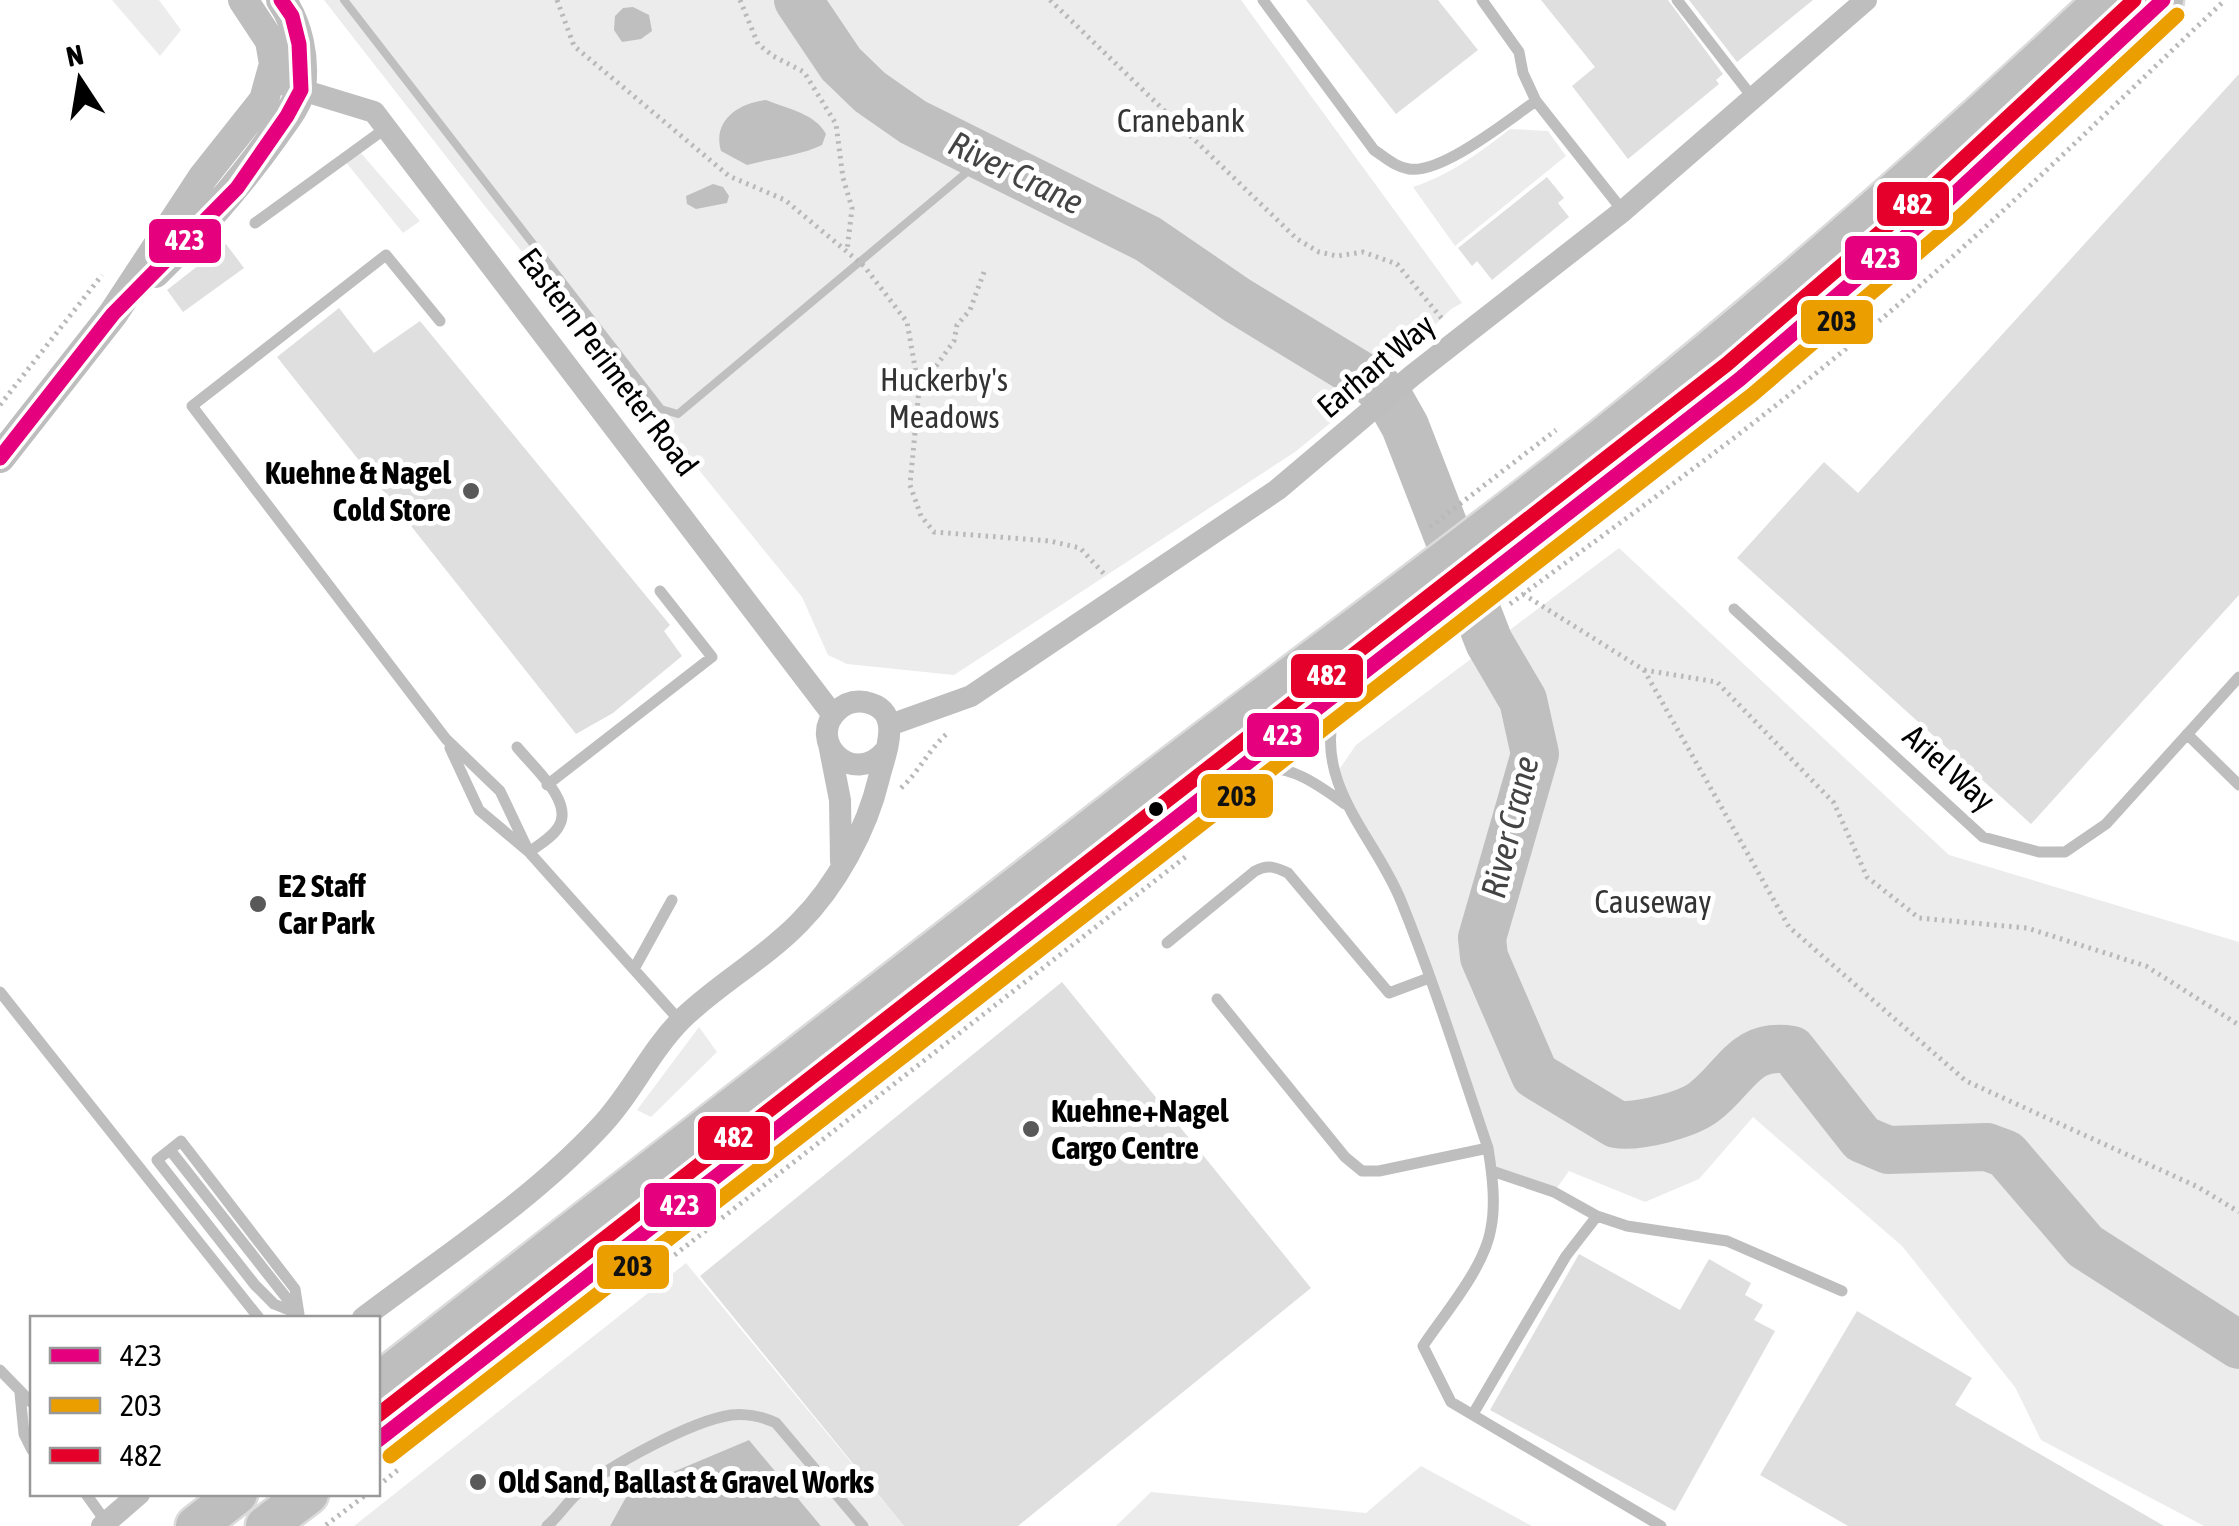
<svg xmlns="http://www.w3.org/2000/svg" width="2239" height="1526" viewBox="0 0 2239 1526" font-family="'Asap Condensed',sans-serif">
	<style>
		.green { fill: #ececec }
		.water { fill: #bfbfbf }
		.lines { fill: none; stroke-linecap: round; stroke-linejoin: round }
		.stream { stroke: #bfbfbf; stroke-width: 8 }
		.river { stroke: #bfbfbf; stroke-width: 48 }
		.building { fill: #dfdfdf }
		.trunk-casing { stroke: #dbdbdb; stroke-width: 45 }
		.path { stroke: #b9b9b9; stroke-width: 5; stroke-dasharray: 2.5 5; stroke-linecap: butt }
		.service { stroke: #bebebe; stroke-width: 11 }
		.minor { stroke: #bebebe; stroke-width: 22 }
		.tertiary { stroke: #bebebe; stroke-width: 30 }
		.trunk { stroke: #bebebe; stroke-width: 40 }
		.bus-1-casing { stroke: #fff; stroke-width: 22 }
		.bus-2-casing { stroke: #fff; stroke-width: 22 }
		.bus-3-casing { stroke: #fff; stroke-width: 22 }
		.bus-1 { stroke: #e5007d; stroke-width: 15 }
		.bus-2 { stroke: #eb9e00; stroke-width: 15 }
		.bus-3 { stroke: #e4002b; stroke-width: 15 }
		.poi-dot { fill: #595959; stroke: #fff; stroke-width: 4 }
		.bus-dot { fill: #000; stroke: #fff; stroke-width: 4 }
		.labels { text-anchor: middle; stroke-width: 10; stroke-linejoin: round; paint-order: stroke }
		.park-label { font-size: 32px; fill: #333; stroke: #fff }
		.street-label { font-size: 32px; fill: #000; stroke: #fff }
		.poi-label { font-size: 32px; font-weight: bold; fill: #000; stroke: #fff; text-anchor: start }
		.water-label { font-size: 35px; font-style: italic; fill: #444; stroke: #fff }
		.line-badge { stroke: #fff; stroke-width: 4 }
		.badge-label { font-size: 28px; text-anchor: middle; font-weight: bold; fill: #fff }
		.pale-badge-label { font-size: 28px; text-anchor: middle; font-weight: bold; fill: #111 }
	</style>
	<rect width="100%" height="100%" fill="#fff"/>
	<path class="green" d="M112 0H159L181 30 160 56Z
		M324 0H1241L1462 303 1451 309 1366 394 1295 452 954 675 847 664 828 655 802 597 484 205Z
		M1510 129 1548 131 1566 156 1455 246 1413 187C1450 175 1479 153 1510 129Z
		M360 152 420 221 403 233 345 161Z
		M1619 548 1949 855 2239 942V1526H2204L2041 1440 2015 1387 1902 1246 1753 1117 1699 1179 1645 1202 1569 1171 1554 1192 1492 1171 1400 897 1336 774 1356 745Z
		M699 1027 717 1052 651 1117 637 1110Z
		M686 1263 904 1526H821L749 1440 630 1490 610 1526H354Z
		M1421 1466 1532 1526H1116L1151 1492 1366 1513Z"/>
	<path class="water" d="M633 7 649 15 652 31 641 39 622 42 614 30 615 16 623 8Z
		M766 100C786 108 816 114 826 134L822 145C799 156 772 158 747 165L721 151C712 120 739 103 766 100Z
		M713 184 723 187 729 196 727 203 696 209 687 204 686 196Z
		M749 1440 821 1526H610L630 1490Z"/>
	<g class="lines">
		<path class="stream" d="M344 0 661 409 678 414 985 157"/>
		<path class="river" d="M798 0 841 64 870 92 913 122 1148 239 1237 300 1375 384 1392 403 1405 426 1489 642 1523 700 1535 754 1482 938 1484 957 1535 1075 1616 1124C1637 1128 1687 1115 1704 1102 1737 1077 1744 1042 1792 1050L1862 1139 1888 1150 1987 1147 2006 1154 2085 1246 2239 1345"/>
	</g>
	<path class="building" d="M1306 0H1438L1478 50 1396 114Z
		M1541 0H1668L1723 74 1716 80 1719 84 1628 159 1572 86 1595 67Z
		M1689 0H1813L1737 62Z
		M2239 74V595L2031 824 1737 558 1824 462 1858 493Z
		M1547 177 1564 198 1558 203 1569 217 1492 280 1477 261 1472 266 1458 248Z
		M226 244 244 268 183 312 167 290Z
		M339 308 374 353 420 321 670 625 664 631 682 656 613 713 576 734 277 357Z
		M1062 982 1311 1288 1018 1526H904L700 1276Z
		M1579 1254 1680 1310 1709 1259 1751 1283 1745 1295 1763 1305 1754 1320 1775 1331 1675 1511 1490 1410Z
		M1857 1311 1972 1378 1955 1405 2164 1526H1848L1760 1475Z"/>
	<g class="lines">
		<g class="trunk-casing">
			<path id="trunk" d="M378 1384C632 1185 887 987 1142 790 1298 670 1457 555 1611 432 1782 295 1946 150 2105 0
				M378 1440 1740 379 1947 201 2163 0
				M196 1526 237 1494
				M266 1526 308 1494"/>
		</g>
		<path class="path" d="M557 0 574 46 729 176 785 200 864 266 907 322 919 390
			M740 0 758 44 773 56 804 72 836 124 843 178 852 208 847 251
			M1050 0 1297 239 1319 252 1337 256 1363 252 1397 264 1443 320
			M984 272 970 310 957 325 954 341 919 390 910 485 921 516 934 532 1050 541 1080 548 1107 577
			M0 405 102 275
			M1430 527 1556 430
			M1523 594 1644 670 1789 927 1966 1081 2198 1187 2239 1212
			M1510 604C1616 525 1724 449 1826 365 1966 252 2094 124 2225 0
			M1644 670 1717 682 1834 803 1867 877 1919 918 2027 928 2146 966 2239 1025
			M901 788C920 771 929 748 949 732
			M645 1278 1188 855
			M378 1486 399 1469
			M326 1525 367 1494"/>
		<path class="service" d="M1263 0 1374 150C1385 157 1395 167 1409 169 1442 174 1508 120 1536 101
			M1482 0 1519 52 1523 73 1536 101 1623 211
			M1677 0 1753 98
			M255 223 386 128
			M440 321 386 255 192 406 446 739 500 791 529 852
			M1734 609 1983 837 2039 852H2065L2106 824 2239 677
			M1334 712C1315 787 1376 838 1401 901 1434 982 1460 1066 1488 1148 1492 1173 1496 1203 1491 1228 1485 1267 1445 1313 1423 1346L1451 1402 1661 1526
			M2187 734 2239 785
			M517 747C531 765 574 801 559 826 553 837 539 845 529 852
			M450 748 479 810 529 852 680 1021
			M1259 769C1291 764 1320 786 1345 804
			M547 785 712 657 660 591
			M1167 943 1255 871C1268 864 1275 867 1288 873L1389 993 1429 978
			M634 969 672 900
			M0 992 259 1318
			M1217 999 1345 1157 1362 1171H1379L1488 1148
			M181 1141 295 1289 299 1314 274 1304 255 1285 157 1160Z
			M170 1150 296 1310
			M1492 1171 1554 1192 1597 1216 1627 1226 1727 1241 1842 1291
			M0 1370 32 1403
			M20 1393 24 1434 32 1450
			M1473 1414 1566 1256 1597 1216
			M86 1494 106 1522
			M547 1526C559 1516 567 1502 579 1492 609 1465 692 1421 731 1415 748 1413 761 1416 776 1423L863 1526"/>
		<path class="minor" d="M269 80 374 112 833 715
			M890 725 971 696 1277 490 1413 375 1623 211 1866 0
			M829 744 840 800 841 861
			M363 1318C442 1258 531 1201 599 1128 631 1095 649 1052 682 1019 718 984 764 959 799 923 836 886 867 829 879 778 885 753 905 710 865 702 854 700 845 703 837 711 806 741 853 788 885 751
			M102 1526 139 1494"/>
		<path class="tertiary" d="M155 273C199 230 239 185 275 134 284 121 298 104 301 88 305 58 298 24 281 0
			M0 458 113 314 203 177 264 100 274 64 270 41 243 0"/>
		<use href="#trunk" class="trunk"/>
		<g class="bus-1-casing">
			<path id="bus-1" d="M0 458 113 314 237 188 287 116 301 90 299 44 292 16 281 0
				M378 1440 1740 379 1947 201 2163 0"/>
		</g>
		<g class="bus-2-casing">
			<path id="bus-2" d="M390 1456 1752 395 1961 216 2177 15"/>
		</g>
		<g class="bus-3-casing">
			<path id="bus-3" d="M378 1415 1727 364 1934 186 2134 0"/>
		</g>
		<use href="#bus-1" class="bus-1"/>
		<use href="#bus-2" class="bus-2"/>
		<use href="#bus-3" class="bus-3"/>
	</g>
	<g class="poi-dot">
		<circle cx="471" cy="491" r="10"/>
		<circle cx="258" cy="904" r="10"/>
		<circle cx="1031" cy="1129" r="10"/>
		<circle cx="478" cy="1482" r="10"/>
	</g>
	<circle class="bus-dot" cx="1156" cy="809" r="9"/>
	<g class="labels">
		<g class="park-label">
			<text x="1181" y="132">Cranebank</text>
			<text x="944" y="391">Huckerby's<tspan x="944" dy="37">Meadows</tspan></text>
			<text x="1653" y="913">Causeway</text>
		</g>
		<g class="street-label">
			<text transform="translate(608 362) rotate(53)" y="11">Eastern Perimeter Road</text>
			<text transform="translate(1376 366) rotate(-40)" y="11">Earhart Way</text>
			<text transform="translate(1949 768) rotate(42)" y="11">Ariel Way</text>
		</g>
		<g class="poi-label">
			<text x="451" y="484" text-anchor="end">Kuehne &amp; Nagel<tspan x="451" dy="37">Cold Store</tspan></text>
			<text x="278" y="897">E2 Staff<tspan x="278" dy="37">Car Park</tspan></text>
			<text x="1051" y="1122">Kuehne+Nagel<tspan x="1051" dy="37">Cargo Centre</tspan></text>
			<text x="498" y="1493">Old Sand, Ballast &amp; Gravel Works</text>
		</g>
		<g class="water-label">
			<text transform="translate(1016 173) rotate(26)" y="12">River Crane</text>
			<text transform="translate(1510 827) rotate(-76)" y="12">River Crane</text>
		</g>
	</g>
	<g class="line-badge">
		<rect x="1875" y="180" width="76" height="48" rx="10" fill="#e4002b"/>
		<rect x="147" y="217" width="76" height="48" rx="10" fill="#e5007d"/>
		<rect x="1843" y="234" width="76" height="48" rx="10" fill="#e5007d"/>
		<rect x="1799" y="298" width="76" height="48" rx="10" fill="#eb9e00"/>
		<rect x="1289" y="652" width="76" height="48" rx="10" fill="#e4002b"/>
		<rect x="1245" y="711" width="76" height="48" rx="10" fill="#e5007d"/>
		<rect x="1199" y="772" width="76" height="48" rx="10" fill="#eb9e00"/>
		<rect x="696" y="1114" width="76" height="48" rx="10" fill="#e4002b"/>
		<rect x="642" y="1181" width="76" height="48" rx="10" fill="#e5007d"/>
		<rect x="595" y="1243" width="76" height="48" rx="10" fill="#eb9e00"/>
	</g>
	<g class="badge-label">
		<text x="1913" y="214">482</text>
		<text x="185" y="250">423</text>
		<text x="1881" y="268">423</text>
		<text x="1327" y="685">482</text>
		<text x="1283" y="745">423</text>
		<text x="734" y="1147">482</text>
		<text x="680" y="1215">423</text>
	</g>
	<g class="pale-badge-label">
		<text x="1837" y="331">203</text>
		<text x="1237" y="806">203</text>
		<text x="633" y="1276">203</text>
	</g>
	<rect x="30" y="1316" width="350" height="180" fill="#ffffff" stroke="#999999" stroke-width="2.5"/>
	<rect x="50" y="1348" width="50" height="15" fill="#e5007d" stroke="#999999" stroke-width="2.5"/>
	<text x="120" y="1366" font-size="30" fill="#000000">423</text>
	<rect x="50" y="1398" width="50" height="15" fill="#eb9e00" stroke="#999999" stroke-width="2.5"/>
	<text x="120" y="1416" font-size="30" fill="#000000">203</text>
	<rect x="50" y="1448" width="50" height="15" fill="#e4002b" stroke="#999999" stroke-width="2.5"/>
	<text x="120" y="1466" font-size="30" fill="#000000">482</text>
	<g transform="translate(80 80) rotate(348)" stroke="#ffffff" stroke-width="8" paint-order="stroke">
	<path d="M0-8L18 38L0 25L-18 38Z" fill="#000000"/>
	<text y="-15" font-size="28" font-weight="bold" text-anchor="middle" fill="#000000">N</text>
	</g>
</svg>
